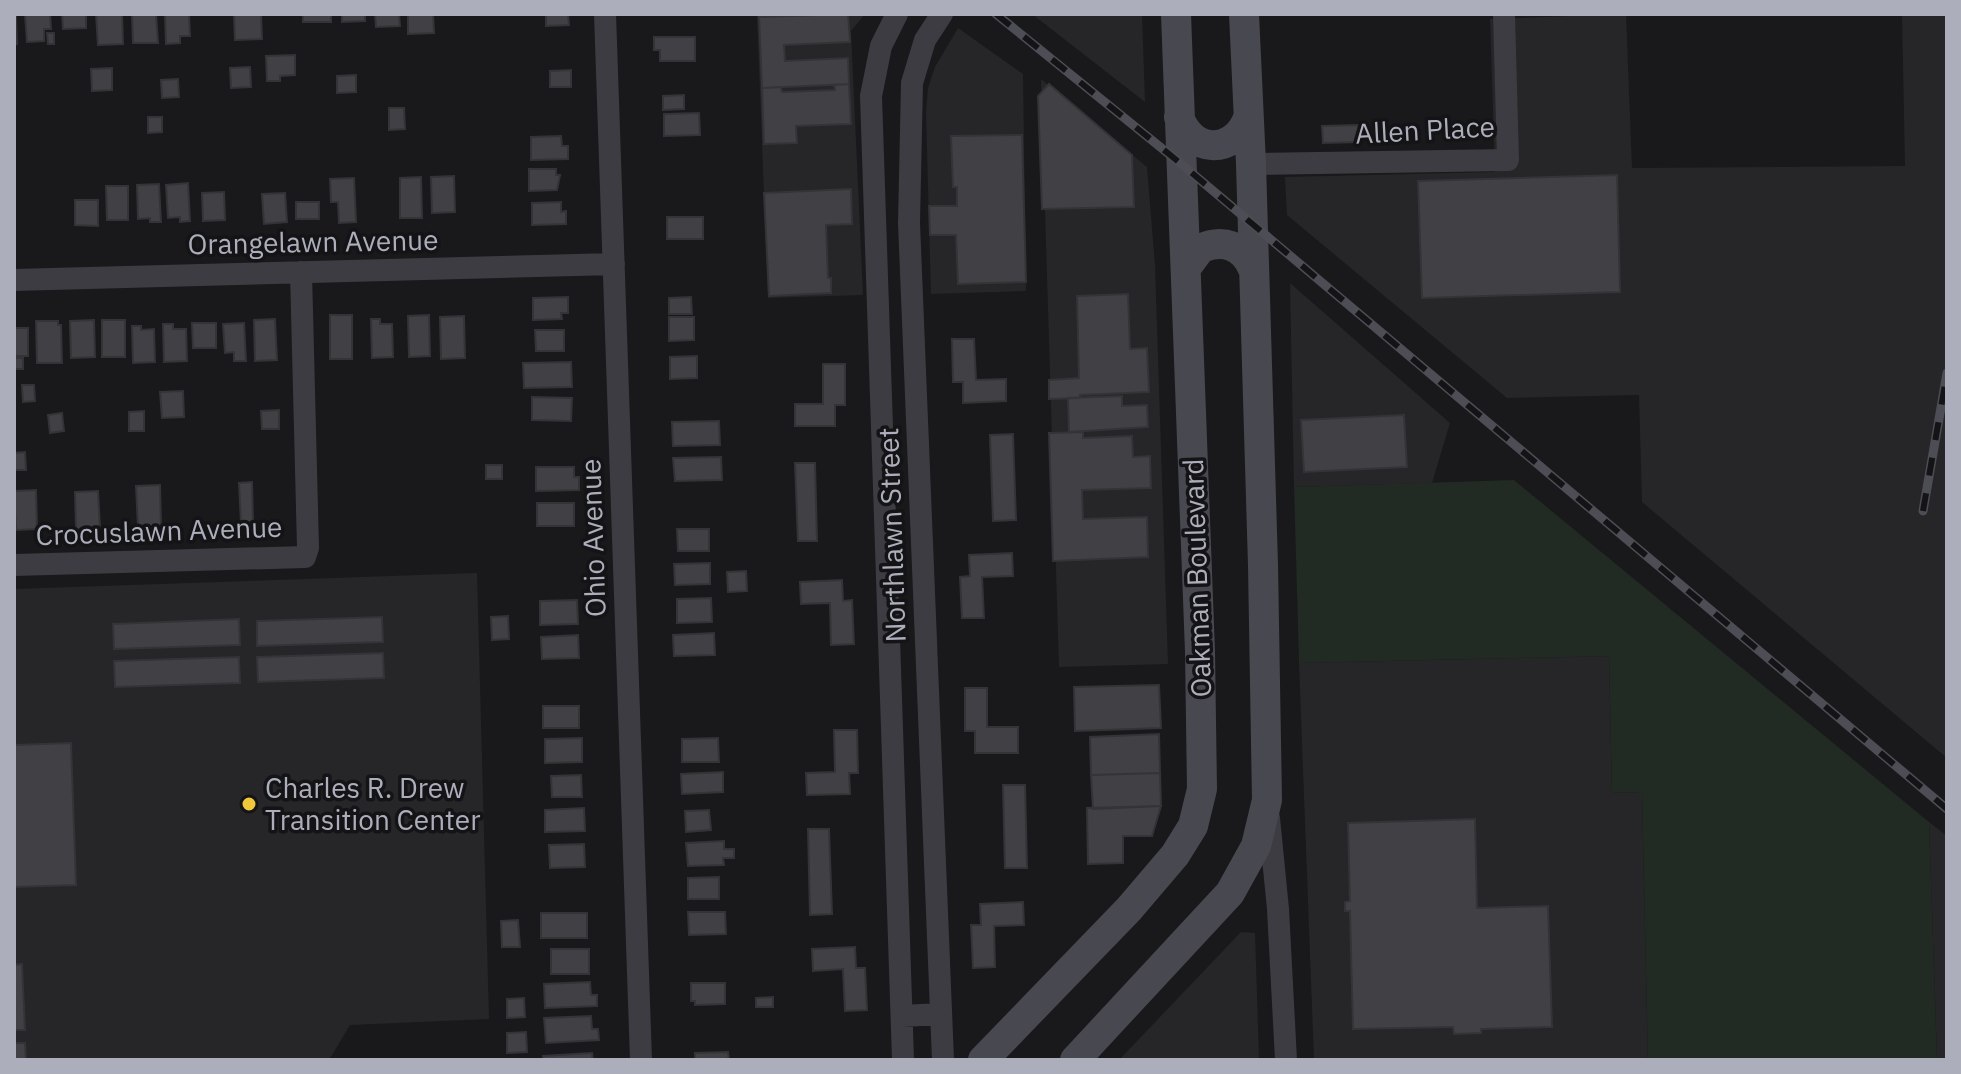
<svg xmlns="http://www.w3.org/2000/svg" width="1961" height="1074" viewBox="0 0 1961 1074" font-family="'IBM Plex Sans',sans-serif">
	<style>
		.built { fill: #262528 }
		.green { fill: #212a23 }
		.building { fill: #414145; stroke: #343337; stroke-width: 2 }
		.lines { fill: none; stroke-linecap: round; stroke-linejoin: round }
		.street { stroke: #3c3c42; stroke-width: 22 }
		.secondary { stroke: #484950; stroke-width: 30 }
		.rail-casing { stroke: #4d4e55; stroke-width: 9 }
		.rail { stroke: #141416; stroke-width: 6; stroke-dasharray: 18; stroke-linecap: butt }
		.poi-dot { fill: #f1c83c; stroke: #141416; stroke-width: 3 }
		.labels { text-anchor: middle; stroke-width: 7; stroke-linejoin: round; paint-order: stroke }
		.street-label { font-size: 28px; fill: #acafbb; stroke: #141416 }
		.poi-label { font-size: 28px; fill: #acafbb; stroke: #141416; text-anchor: start }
	</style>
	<rect width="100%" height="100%" fill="#19191b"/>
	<path class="built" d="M757 14H865L851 31 863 295 768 298Z
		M1032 14H1142L1145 102Z
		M1624 14H1626L1632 168 1905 166 1902 14H1947V758L1642 502 1639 395 1507 398 1287 215 1285 177 1495 172 1490 19Z
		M958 28 1023 74 1026 291 931 294 926 113 928 88 935 67Z
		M1041 79 1147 167 1155 265 1168 664 1059 667Z
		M1290 283 1450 423 1432 483 1294 487Z
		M477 573 489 1019 350 1025 329 1060H14V589Z
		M1609 656 1612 792 1642 793 1648 1060H1314L1299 663Z
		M1929 822 1947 836V1060H1937Z
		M1241 932 1255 933 1259 1060H1119Z"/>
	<path class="green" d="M1514 480 1929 822 1937 1060H1648L1642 793 1612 792 1609 656 1299 663 1294 487Z"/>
	<path class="building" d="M14 14H16L17 44 14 45Z
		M25 14H50L51 29H44V41L27 42Z
		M62 14H86V28L63 29Z
		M96 14H122L123 44 98 45Z
		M132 14H156L158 43H133Z
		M165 14H189L190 36H180V43L166 44Z
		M234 14H261L262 39 235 40Z
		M303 14H331V22H303Z
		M342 14H365V21L342 22Z
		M375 14H399L400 26 376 27Z
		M408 14H433L434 33 408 34Z
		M546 14H568L569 25 546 26Z
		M848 14 850 42 784 45 785 61 848 58 849 84 762 88 759 17Z
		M47 33H54V44H48Z
		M654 37H695V61H660V50H654Z
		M295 55V75L280 76V81H267L266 56Z
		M250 67 251 87 231 88 230 68Z
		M112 68V90L92 91 91 69Z
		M571 70V87H550V71Z
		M356 75V92L337 93V76Z
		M178 79 179 97 162 98 161 80Z
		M849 84 851 124 796 126 797 143 764 144 762 88 781 87 782 92 835 90 834 85Z
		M1049 84 1132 155 1134 207 1042 209 1038 96Z
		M684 95V109L663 110V96Z
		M389 108H404L405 129 389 130Z
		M699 113 700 135 664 136V114Z
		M148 117H162V132L148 133Z
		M1359 125 1360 142 1323 143 1322 126Z
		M1022 135 1026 282 958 284 956 235H930L929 206H957V187H953L951 136Z
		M561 136 562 146H568V159L531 160V137Z
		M529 169H556V175H560L557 190 529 191Z
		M1617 175 1620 292 1422 298 1418 181Z
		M454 176 455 212 432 213 431 177Z
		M421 177 422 218H400V178Z
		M354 178 356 222 339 223 338 202H331L330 179Z
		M188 183 190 221 180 222V217L168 218 166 185Z
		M159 184 161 222H150V218L138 219 137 185Z
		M106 186H128V220H107Z
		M851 189 852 224 826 225 828 278H831V293L769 296 764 193Z
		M224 192 225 220 203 221 202 193Z
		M285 193 287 222 264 224 262 194Z
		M75 200H98V226L75 225Z
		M296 202H319V219H296Z
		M561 202V212L566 211V224L532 225V203Z
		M667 217H703V239H667Z
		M1128 294 1130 349 1147 348 1149 392 1080 395V398L1049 399V380L1079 378 1077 296Z
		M568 297V313H561L562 319 533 320V298Z
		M691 297 692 314H669V298Z
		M330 315H352V359H330Z
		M429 315 430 356 409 357 408 316Z
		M464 316 465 358 441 359 440 317Z
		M669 317H694V340L669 341Z
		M275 319 277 360 255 361 254 320Z
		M371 319H380V324H392L393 357 372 358Z
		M94 320 95 357 71 358 70 321Z
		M102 320H125V357H102Z
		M36 321H58V325H61L62 363H37Z
		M192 323H216V348H193Z
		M244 323 246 361H234V352L225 353 223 324Z
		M163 324H173V329H186L187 361 164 362Z
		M132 326H141V330L154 329 155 362 133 363Z
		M14 328H28V356H14Z
		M535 330H564V351H536Z
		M952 339H974L976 380 1006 379V401L963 403V382H953Z
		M697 356V378L670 379V357Z
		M14 358H23V369H14Z
		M571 362 572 387 524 388 523 363Z
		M823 364H845V405H835V426H795V404H823Z
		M22 385H34L35 401 23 402Z
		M183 391 184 417 162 418 160 392Z
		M1122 396V406L1147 405 1148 427 1069 432 1068 398Z
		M532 397 572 398 571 421 532 420Z
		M279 410V429H262L261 411Z
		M144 411V431H129V412Z
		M62 413 64 431 50 433 48 415Z
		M1404 415 1407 467 1304 472 1301 420Z
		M719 421 720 445 673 446 672 422Z
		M1083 432V438L1132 436 1133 457 1150 456 1151 488 1082 490 1083 519 1147 517 1148 557 1053 561 1049 433Z
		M1013 434 1016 520 993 521 990 435Z
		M25 452 26 470H14V453Z
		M721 457 722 480 675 481 673 458Z
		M795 463H815L817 541H798Z
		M486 465H502V479H486Z
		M536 467H574V477H579V490L536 491Z
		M252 482 253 522 241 523 239 483Z
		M160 485 161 526 138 527 136 486Z
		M36 490 37 529 16 530 14 491Z
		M98 491 100 528 76 529 75 492Z
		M537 503H574V526H537Z
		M677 529H709V551H678Z
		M1012 553 1013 576 982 577 984 618H962L960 577 970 576 969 555Z
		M710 563V584L675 585 674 564Z
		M746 571 747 591 728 592 727 572Z
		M842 580 843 601 852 600 854 644 831 645 830 603 801 604 800 582Z
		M711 598 712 622 677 623V599Z
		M577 600 578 624 540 625V601Z
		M508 616 509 639 492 640 491 617Z
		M382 617 383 642 257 646V621Z
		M239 619 240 645 114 649 113 624Z
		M714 633 715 655 674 656 673 635Z
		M578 635 579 658 542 659 541 637Z
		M383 653 384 678 258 682 257 657Z
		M239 657 240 683 115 687 114 661Z
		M1159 685 1161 728 1075 731 1074 687Z
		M965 688H987V727H1018V753H975V731H965Z
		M543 706H579V728H543Z
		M834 730H857L858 773H849L850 794 807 795 806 773 835 772Z
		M1159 734 1160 773 1091 775 1090 737Z
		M582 738V762L545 763V739Z
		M718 738 719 762H682V739Z
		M71 743 76 885 14 887V745Z
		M723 772V792L682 794 681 774Z
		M1160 773 1161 806 1093 809 1091 775Z
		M581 775 582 797H552L551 776Z
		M1003 785H1025L1027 868H1005Z
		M1161 806 1152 836H1123V863L1088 864 1087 808Z
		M584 808 585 831 545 832V810Z
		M709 810 711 830 686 832 685 811Z
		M1475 819 1477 908 1548 906 1552 1027 1481 1029V1033L1454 1034 1453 1027 1353 1029 1350 911H1345V902L1350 901 1348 823Z
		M808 829H829L832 914 810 915Z
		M724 841V849H734V858H723L724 865 688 866 686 843Z
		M584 844 585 867 550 868 549 845Z
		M719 877V899H688V878Z
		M1023 902 1024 925 994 926 995 967 973 968 971 925H981L980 904Z
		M688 912H725L726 934 689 935Z
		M541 913H587V938H541Z
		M518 920 520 947H502L501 921Z
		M855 947 856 968H865L867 1010 845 1011 843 969 813 971 812 949Z
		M551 949H589V974H551Z
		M22 964 25 1030H14V965Z
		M590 982 591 995H597V1006L545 1008 544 984Z
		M691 983H725V1004L695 1005V1001H691Z
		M773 997V1007H756V998Z
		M524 998 525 1017 507 1018V999Z
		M591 1016 592 1029H598L599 1040 546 1043 544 1018Z
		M526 1032 527 1052 507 1053V1033Z
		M14 1043H25L26 1060H14Z
		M728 1052 729 1060H695V1053Z
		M592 1053 593 1060H543V1056Z"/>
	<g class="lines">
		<path class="street" d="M605 14 641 1060
			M897 14 881 46 871 96 903 1060
			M942 14 925 40 912 83 909 223 943 1060
			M1251 164 1508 160 1504 14
			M14 280 614 264
			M14 565 305 557 308 548 301 272
			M1269 818 1278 909 1286 1060
			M902 1016 941 1014"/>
		<path class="secondary" d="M1179 117C1192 154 1234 155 1248 118
			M1186 268 1200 249C1223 238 1244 246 1253 269
			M983 1060 1129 909 1175 855 1193 826 1202 789 1200 652 1176 14
			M1075 1060 1230 893 1256 846 1267 800 1263 565 1251 164 1244 14"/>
		<g class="rail-casing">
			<path id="rail" d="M996 14 1180 163 1947 809
				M1923 511 1947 373"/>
		</g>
		<use href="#rail" class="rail"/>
	</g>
	<circle class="poi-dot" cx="249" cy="804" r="8"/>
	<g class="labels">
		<g class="street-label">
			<text transform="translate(1425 130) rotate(-3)" y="10">Allen Place</text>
			<text transform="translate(313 242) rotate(-1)" y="10">Orangelawn Avenue</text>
			<text transform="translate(159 531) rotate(-2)" y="10">Crocuslawn Avenue</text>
			<text transform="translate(892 535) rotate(-92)" y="10">Northlawn Street</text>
			<text transform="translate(593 538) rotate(-92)" y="10">Ohio Avenue</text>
			<text transform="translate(1197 578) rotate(-92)" y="10">Oakman Boulevard</text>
		</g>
		<g class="poi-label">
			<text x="265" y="798">Charles R. Drew<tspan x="265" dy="32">Transition Center</tspan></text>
		</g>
	</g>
	<rect width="1961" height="1074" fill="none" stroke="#acafbb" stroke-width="32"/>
</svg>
